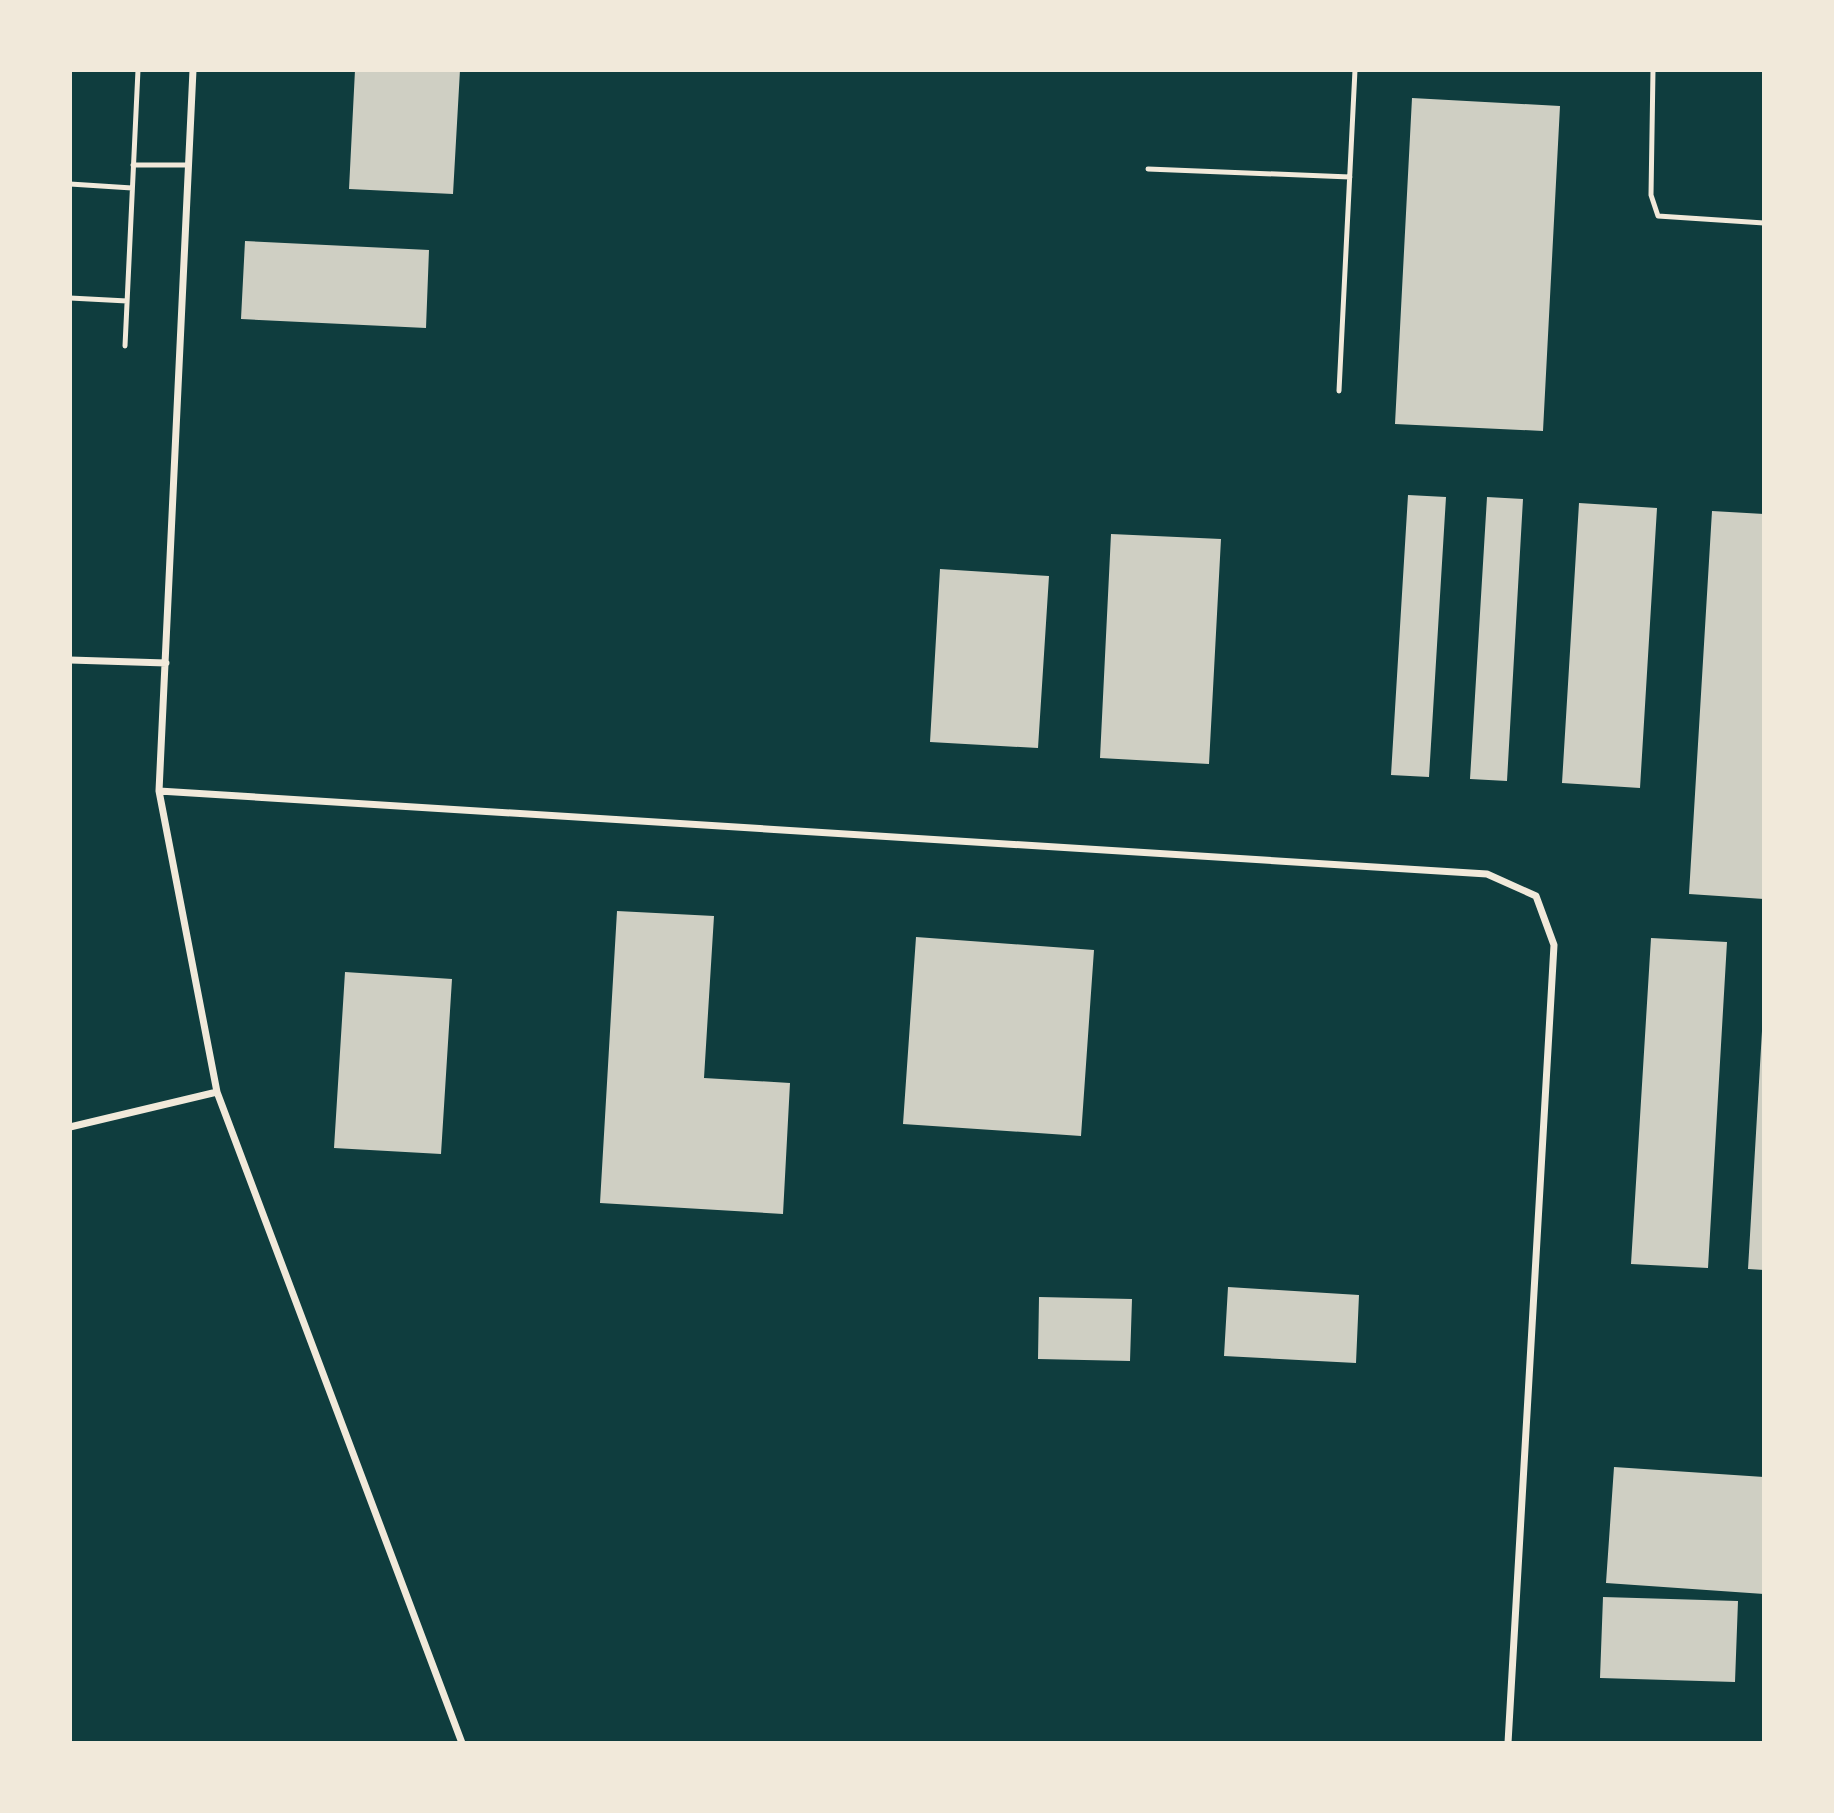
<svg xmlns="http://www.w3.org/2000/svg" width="1834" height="1813" viewBox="0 0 1834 1813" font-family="'Asap Condensed',sans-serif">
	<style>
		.building { fill: #cfcfc3 }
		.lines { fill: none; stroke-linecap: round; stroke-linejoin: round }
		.service { stroke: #f1e9da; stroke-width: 5 }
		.minor { stroke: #f1e9da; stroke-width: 7 }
	</style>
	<rect width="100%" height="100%" fill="#0f3d3e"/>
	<path class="building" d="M355 70H460L453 194 349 189Z
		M1412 98 1560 106 1543 431 1395 424Z
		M245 241 429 250 426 328 241 319Z
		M1408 495 1446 497 1429 777 1391 775Z
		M1487 497 1523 499 1507 781 1470 779Z
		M1579 503 1657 508 1640 788 1562 783Z
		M1712 511 1764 514V899L1689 894Z
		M1111 534 1221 539 1209 764 1100 758Z
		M940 569 1049 576 1038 748 930 742Z
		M617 911 714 916 704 1078 790 1083 783 1214 600 1203Z
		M916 937 1094 950 1081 1136 903 1124Z
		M1651 938 1727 942 1708 1268 1631 1264Z
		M345 972 452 979 441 1154 334 1148Z
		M1762 1031H1764V1270L1748 1269Z
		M1228 1287 1359 1295 1356 1363 1224 1356Z
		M1039 1297 1132 1299 1130 1361 1038 1359Z
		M1614 1467 1764 1477V1594L1606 1583Z
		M1603 1597 1738 1601 1735 1682 1600 1678Z"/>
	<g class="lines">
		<path class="service" d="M1653 70 1651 195 1658 216 1764 223
			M133 165H189
			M1148 169 1350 177
			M70 184 132 188
			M70 298 127 301
			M125 346 138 70
			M1339 391 1355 70"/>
		<path class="minor" d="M193 70 159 791 217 1092 462 1743
			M70 660 166 663
			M159 791 1487 874 1536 896 1554 945 1508 1743
			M70 1127 217 1092"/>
	</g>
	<rect width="1834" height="1813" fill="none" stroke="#f1e9da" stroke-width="144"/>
</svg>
